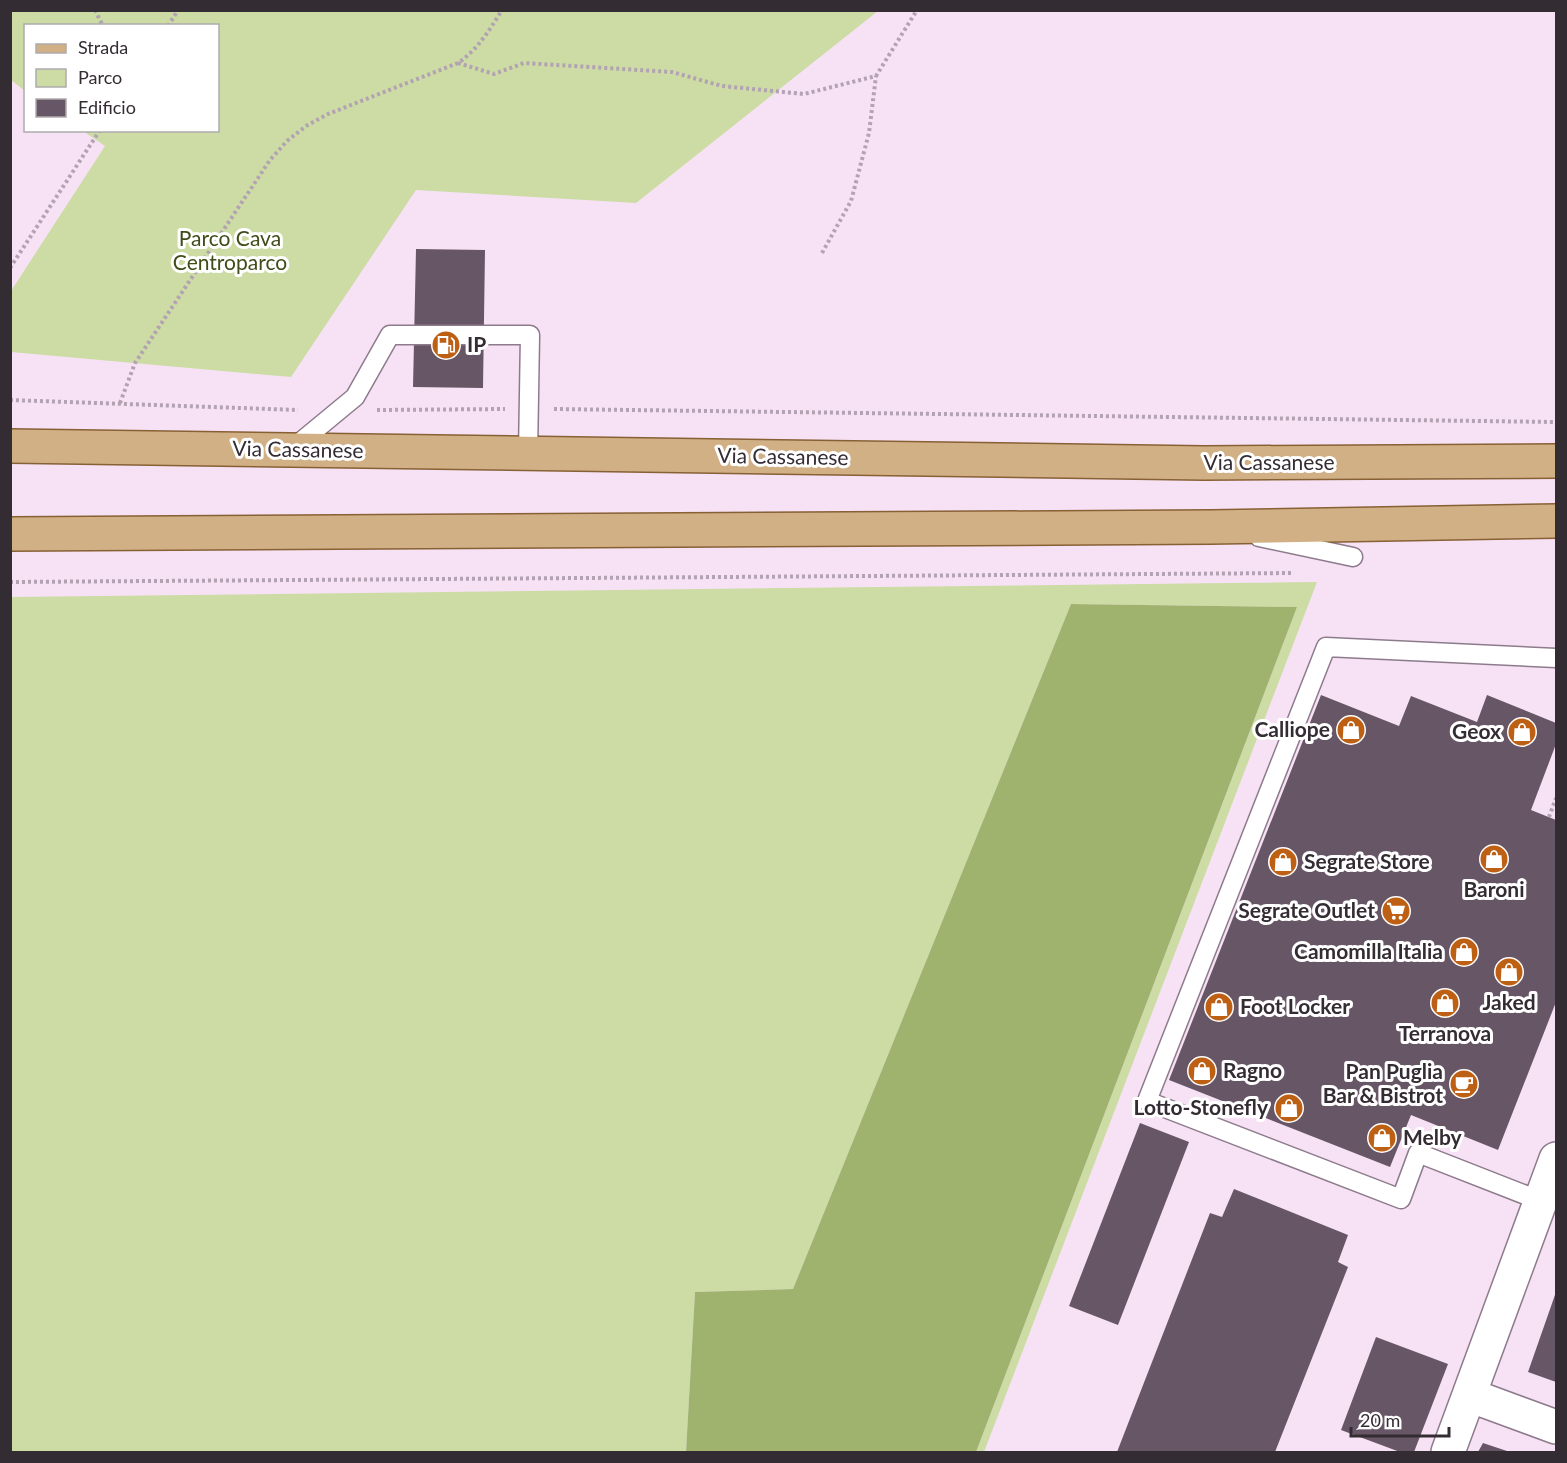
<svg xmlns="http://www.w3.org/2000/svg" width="1567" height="1463" viewBox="0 0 1567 1463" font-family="Lato,sans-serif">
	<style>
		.green { fill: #ccdca4 }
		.forest { fill: #a0b36e }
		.building { fill: #675666 }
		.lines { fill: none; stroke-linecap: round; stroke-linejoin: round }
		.lane-casing { stroke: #8d7b8c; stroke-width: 21 }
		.street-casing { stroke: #8d7b8c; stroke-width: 36 }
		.primary-casing { stroke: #876034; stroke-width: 36 }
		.path { stroke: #b3a3b2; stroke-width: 4; stroke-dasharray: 3 3; stroke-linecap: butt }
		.lane { stroke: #fff; stroke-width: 18 }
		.street { stroke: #fff; stroke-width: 33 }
		.primary { stroke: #d1b086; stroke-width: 33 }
		.labels { text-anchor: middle; stroke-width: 6; stroke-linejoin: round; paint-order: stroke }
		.park-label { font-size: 21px; fill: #404c19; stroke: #fff }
		.poi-label { font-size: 21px; font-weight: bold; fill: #342c33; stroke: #fff; text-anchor: end }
		.street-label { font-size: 21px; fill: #342c33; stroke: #fff }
	</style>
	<rect width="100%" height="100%" fill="#f7e2f5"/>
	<path class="green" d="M11 10H878V11L636 203 416 190 291 377 11 352V291L105 146 83 131 218 130V26H26L25 91 11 80Z
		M1317 582 984 1452H976L1297 607 1071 604 793 1289 695 1292 686 1452H11L10 597Z"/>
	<path class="forest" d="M1071 604 1297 607 976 1452H686L695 1292 793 1289Z"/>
	<path class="building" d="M416 249 485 250 483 388 413 387Z
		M1321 695 1399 726 1411 696 1477 722 1487 695 1556 723V744L1531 810 1556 820V1002L1498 1150 1411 1115 1390 1167 1169 1080Z
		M1140 1123 1189 1142 1118 1325 1069 1306Z
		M1234 1189 1348 1235 1338 1262 1348 1267 1275 1452H1117L1210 1213 1222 1217Z
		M1556 1292V1382L1528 1372Z
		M1376 1337 1448 1364 1414 1452H1400L1341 1430Z
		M1483 1443 1510 1452H1478Z"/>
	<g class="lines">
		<g class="lane-casing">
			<path id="lane" d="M292 449 355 397 390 335H530L528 454
				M1259 537 1353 557
				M1541 1201 1418 1153 1401 1199 1147 1101 1326 647 1556 658"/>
		</g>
		<g class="street-casing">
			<path id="street" d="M1469 1395 1556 1427
				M1448 1452 1556 1159"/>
		</g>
		<g class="primary-casing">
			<path id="primary" d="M10 446 1204 463 1556 461
				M10 534 1211 527 1556 521"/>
		</g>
		<path class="path" d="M95 10 103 26
			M168 26 178 10
			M458 63 494 74 524 63 672 72 722 86 804 94 876 76 917 10
			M822 253 851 201 869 133 876 76
			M10 268 100 130
			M10 400 298 410
			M120 403 135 363 270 160 287 141 306 126 328 114 458 63C478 49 489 31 502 10
			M554 409 1556 422
			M377 410 505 409
			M10 582 1294 573
			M1549 817 1556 798"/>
		<use href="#lane" class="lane"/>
		<use href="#street" class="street"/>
		<use href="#primary" class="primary"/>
	</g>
	<defs>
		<g id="fuel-disc" transform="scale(1.5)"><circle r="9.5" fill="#be6014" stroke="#fff"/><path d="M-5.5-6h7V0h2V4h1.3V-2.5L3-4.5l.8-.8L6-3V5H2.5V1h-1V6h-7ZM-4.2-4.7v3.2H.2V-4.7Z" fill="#fff"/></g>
		<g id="shop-disc" transform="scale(1.5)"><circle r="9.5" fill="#be6014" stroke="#fff"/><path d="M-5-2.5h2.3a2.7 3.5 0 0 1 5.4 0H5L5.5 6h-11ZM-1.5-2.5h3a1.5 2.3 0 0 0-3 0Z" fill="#fff"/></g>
		<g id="supermarket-disc" transform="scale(1.5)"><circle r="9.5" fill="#be6014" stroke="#fff"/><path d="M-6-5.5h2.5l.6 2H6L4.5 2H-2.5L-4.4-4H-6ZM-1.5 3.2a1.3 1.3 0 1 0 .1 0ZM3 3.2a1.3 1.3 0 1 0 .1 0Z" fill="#fff"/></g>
		<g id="cafe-disc" transform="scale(1.5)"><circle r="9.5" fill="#be6014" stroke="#fff"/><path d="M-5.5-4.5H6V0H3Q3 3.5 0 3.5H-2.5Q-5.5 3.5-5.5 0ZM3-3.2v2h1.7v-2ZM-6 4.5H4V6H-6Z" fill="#fff"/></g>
	</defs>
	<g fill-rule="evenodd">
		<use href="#fuel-disc" x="446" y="345"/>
		<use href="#shop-disc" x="1351" y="730"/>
		<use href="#shop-disc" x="1522" y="732"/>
		<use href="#shop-disc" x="1494" y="859"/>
		<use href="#shop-disc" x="1283" y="862"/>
		<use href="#supermarket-disc" x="1396" y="911"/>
		<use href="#shop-disc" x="1464" y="952"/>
		<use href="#shop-disc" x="1509" y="972"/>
		<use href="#shop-disc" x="1445" y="1003"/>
		<use href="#shop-disc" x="1219" y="1007"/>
		<use href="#shop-disc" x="1202" y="1071"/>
		<use href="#cafe-disc" x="1464" y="1084"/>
		<use href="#shop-disc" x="1289" y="1108"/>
		<use href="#shop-disc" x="1382" y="1138"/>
	</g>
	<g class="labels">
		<g class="park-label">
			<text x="230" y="246">Parco Cava<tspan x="230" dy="24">Centroparco</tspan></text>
		</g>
		<g class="poi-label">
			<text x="467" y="352" text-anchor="start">IP</text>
			<text x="1330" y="737">Calliope</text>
			<text x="1501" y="739">Geox</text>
			<text x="1304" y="869" text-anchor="start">Segrate Store</text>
			<text x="1494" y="897" text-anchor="middle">Baroni</text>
			<text x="1375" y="918">Segrate Outlet</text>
			<text x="1443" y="959">Camomilla Italia</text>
			<text x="1509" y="1010" text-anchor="middle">Jaked</text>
			<text x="1240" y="1014" text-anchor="start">Foot Locker</text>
			<text x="1445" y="1041" text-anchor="middle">Terranova</text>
			<text x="1223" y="1078" text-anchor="start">Ragno</text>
			<text x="1443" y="1079">Pan Puglia<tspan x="1443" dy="24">Bar &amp; Bistrot</tspan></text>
			<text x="1268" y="1115">Lotto-Stonefly</text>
			<text x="1403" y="1145" text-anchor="start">Melby</text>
		</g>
		<g class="street-label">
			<text transform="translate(298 450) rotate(1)" y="7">Via Cassanese</text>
			<text transform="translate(783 457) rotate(1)" y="7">Via Cassanese</text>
			<text x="1269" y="470">Via Cassanese</text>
		</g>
	</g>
	<rect width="1567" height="1463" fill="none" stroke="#342c33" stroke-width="24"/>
	<rect x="24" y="24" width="195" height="108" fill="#ffffff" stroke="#aeabad" stroke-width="1.5"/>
	<rect x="36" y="44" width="30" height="9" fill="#d1b086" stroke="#aeabad" stroke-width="1.5"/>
	<text x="78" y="54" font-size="18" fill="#342c33">Strada</text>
	<rect x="36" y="69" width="30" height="18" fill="#ccdca4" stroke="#aeabad" stroke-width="1.5"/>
	<text x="78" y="84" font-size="18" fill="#342c33">Parco</text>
	<rect x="36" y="99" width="30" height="18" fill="#675666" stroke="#aeabad" stroke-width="1.5"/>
	<text x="78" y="114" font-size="18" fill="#342c33">Edificio</text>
	<path d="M1351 1427v9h98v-9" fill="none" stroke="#342c33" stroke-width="3"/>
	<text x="1360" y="1427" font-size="18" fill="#342c33" stroke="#ffffff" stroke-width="4.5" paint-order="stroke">20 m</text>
</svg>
